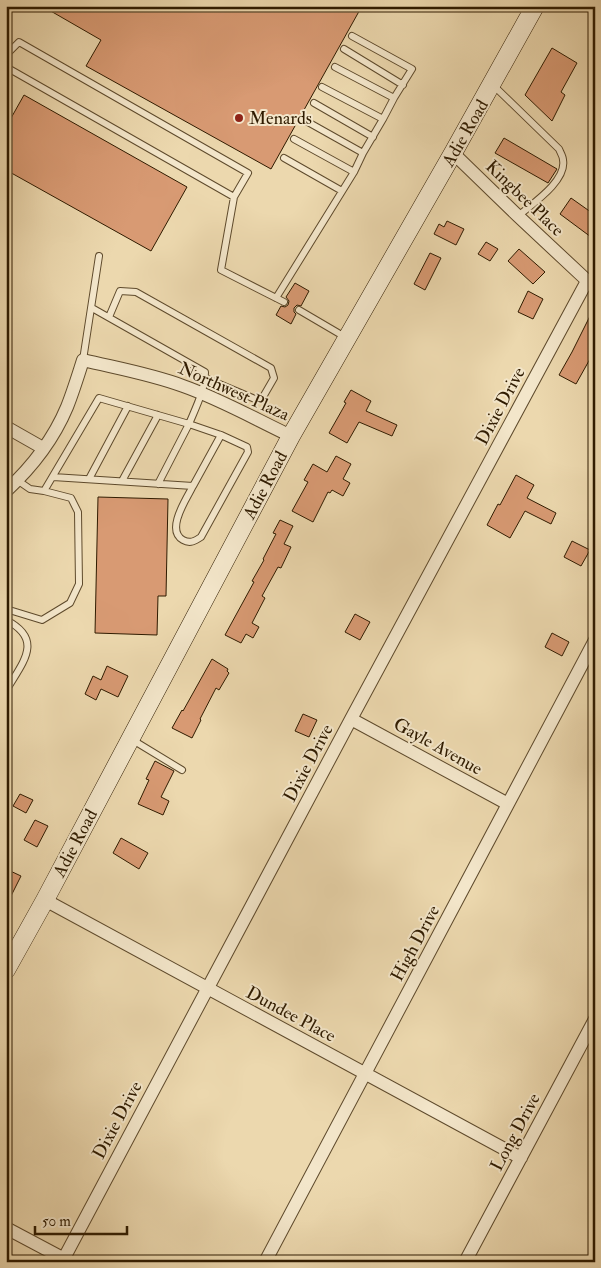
<svg xmlns="http://www.w3.org/2000/svg" width="601" height="1268" viewBox="0 0 601 1268" font-family="'IM FELL Double Pica',serif">
	<style>
		.building { fill: #d89a73; stroke: #2f1b00 }
		.lines { fill: none; stroke-linecap: round; stroke-linejoin: round }
		.lane-casing { stroke: #5e4a2c; stroke-width: 8 }
		.street-casing { stroke: #5e4a2c; stroke-width: 14 }
		.secondary-casing { stroke: #2f1b00; stroke-width: 19 }
		.lane { stroke: #f3e6ca; stroke-width: 6 }
		.street { stroke: #f3e6ca; stroke-width: 12 }
		.secondary { stroke: #f3e6ca; stroke-width: 18 }
		.poi-dot { fill: #8f2418; stroke: #f3e6ca; stroke-width: 2 }
		.labels { text-anchor: middle; stroke-width: 4; stroke-linejoin: round; paint-order: stroke }
		.poi-label { font-size: 18px; fill: #2f1b00; stroke: #f3e6ca; text-anchor: start }
		.street-label { font-size: 18px; fill: #2f1b00; stroke: #f3e6ca }
	</style>
	<rect width="100%" height="100%" fill="#ecd8ae"/>
	<filter id="stains"><feTurbulence type="fractalNoise" baseFrequency=".004" numOctaves="4"/><feColorMatrix values="0 0 0 0 .2 0 0 0 0 .09 0 0 0 0 .02 0 0 0 .5 -.17"/></filter>
	<radialGradient id="worn" r=".72"><stop offset=".6" stop-color="#630" stop-opacity="0"/><stop offset="1" stop-color="#630" stop-opacity=".3"/></radialGradient>
	<path class="building" d="M42 6H362L271 169 86 66 101 40Z
		M552 48 577 63 561 92 565 95 552 121 525 95Z
		M24 95 187 187 151 251 6 170V127Z
		M504 138 557 169 548 183 495 153Z
		M571 198 595 215V240L560 214Z
		M447 221 464 229 456 245 434 234 439 224 444 227Z
		M486 242 498 249 490 261 478 254Z
		M519 249 545 272 533 284 508 261Z
		M430 253 441 258 425 290 414 284Z
		M295 283 309 291 301 306 297 305 294 308V312L296 314 291 324 276 315 281 306 285 307 288 305 289 301 286 297Z
		M528 291 543 299 533 319 518 312Z
		M595 306V350L576 384 559 375 572 352Z
		M351 390 371 401 366 411 397 425 392 436 359 422 347 443 329 433 346 403 344 402Z
		M336 456 351 464 343 479 350 483 343 496 332 490 330 493 328 492 313 522 292 511 308 482 304 480 313 464 327 472Z
		M516 475 534 485 527 498 556 513 551 524 525 511 510 538 487 525 498 504 500 505Z
		M98 497 168 499 166 596H158L157 635 95 633Z
		M280 520 293 526 284 544 291 547 281 568 278 567 262 596 265 598 252 623 259 627 253 638 246 634 241 643 225 635 254 582 252 581 264 560 263 559 276 534 273 533Z
		M572 541 590 550 581 566 564 557Z
		M355 614 370 622 360 640 345 632Z
		M552 633 569 642 562 656 545 647Z
		M212 659 228 669 227 671 229 673 219 690 216 688 200 719 201 720 192 738 172 728 182 710 183 711Z
		M107 666 128 676 118 697 101 689 96 700 85 694 93 676 101 680Z
		M303 714 317 720 309 737 295 731Z
		M155 761 174 771 161 797 169 801 163 815 138 804 149 780 146 779Z
		M20 794 33 800 26 813 13 806Z
		M35 820 48 826 37 847 24 840Z
		M121 838 148 853 139 869 113 853Z
		M6 869 21 876 6 906Z"/>
	<g class="lines">
		<g class="lane-casing">
			<path id="lane" d="M344 49 403 85
				M6 55 19 42 248 173 234 197
				M6 67 234 197 221 270 284 302
				M335 67 394 98 412 69 352 36
				M493 85 559 149C560 152 563 156 563 160 567 181 532 204 518 216
				M314 103 373 137
				M383 119 394 98
				M306 121 363 153
				M294 139 354 172
				M284 158 342 191
				M276 298 354 172 363 153 383 119 322 87
				M299 310 345 337
				M109 317 120 291 136 292 271 368 274 378 263 397 255 399 205 378
				M83 360 99 256
				M53 477 193 486 221 435
				M89 479 128 406
				M17 480 30 489 44 491 99 398 189 424C196 407 205 390 205 372L92 308
				M122 481 158 415
				M158 484 189 424 221 435 247 447 248 452 201 537C195 541 190 544 183 540 165 530 187 498 193 486
				M6 609 42 620 70 603 79 584 78 512 71 498 44 491
				M6 620C45 640 22 663 6 691
				M131 739 182 770"/>
		</g>
		<g class="street-casing">
			<path id="street" d="M453 153 518 216 595 288
				M6 427 43 448
				M6 491C31 468 54 438 67 407 73 392 78 376 83 360 116 368 151 374 183 386 220 399 255 419 291 436
				M351 719 508 804
				M45 900 521 1158
				M6 1228 70 1262
				M62 1262 351 719 587 281
				M265 1262 595 640
				M465 1262 595 1019"/>
		</g>
		<g class="secondary-casing">
			<path id="secondary" d="M6 970 45 900 291 436 453 153 535 6"/>
		</g>
		<use href="#lane" class="lane"/>
		<use href="#street" class="street"/>
		<use href="#secondary" class="secondary"/>
	</g>
	<circle class="poi-dot" cx="239" cy="118" r="5"/>
	<g class="labels">
		<g class="poi-label">
			<text x="249" y="124">Menards</text>
		</g>
		<g class="street-label">
			<text transform="translate(465 133) rotate(-60)" y="6">Adie Road</text>
			<text transform="translate(525 198) rotate(44)" y="6">Kingbee Place</text>
			<text transform="translate(234 391) rotate(24)" y="6">Northwest Plaza</text>
			<text transform="translate(500 406) rotate(-62)" y="6">Dixie Drive</text>
			<text transform="translate(265 485) rotate(-62)" y="6">Adie Road</text>
			<text transform="translate(438 746) rotate(29)" y="6">Gayle Avenue</text>
			<text transform="translate(308 763) rotate(-62)" y="6">Dixie Drive</text>
			<text transform="translate(75 843) rotate(-62)" y="6">Adie Road</text>
			<text transform="translate(415 943) rotate(-62)" y="6">High Drive</text>
			<text transform="translate(291 1014) rotate(28)" y="6">Dundee Place</text>
			<text transform="translate(117 1120) rotate(-62)" y="6">Dixie Drive</text>
			<text transform="translate(515 1132) rotate(-62)" y="6">Long Drive</text>
		</g>
	</g>
	<rect width="601" height="1268" fill="none" stroke="#ecd8ae" stroke-width="25"/>
	<rect x="8" y="8" width="586" height="1253" fill="none" stroke="#2f1b00" stroke-width="2.5"/>
	<rect x="12" y="12" width="576" height="1243" fill="none" stroke="#2f1b00"/>
	<path d="M35 1226v8h92v-8" fill="none" stroke="#2f1b00" stroke-width="2.5"/>
	<text x="42" y="1226" font-size="15" fill="#2f1b00" stroke="#f3e6ca" stroke-width="4" paint-order="stroke">50 m</text>
	<rect width="100%" height="100%" filter="url(#stains)"/>
	<rect width="100%" height="100%" fill="url(#worn)"/>
</svg>
